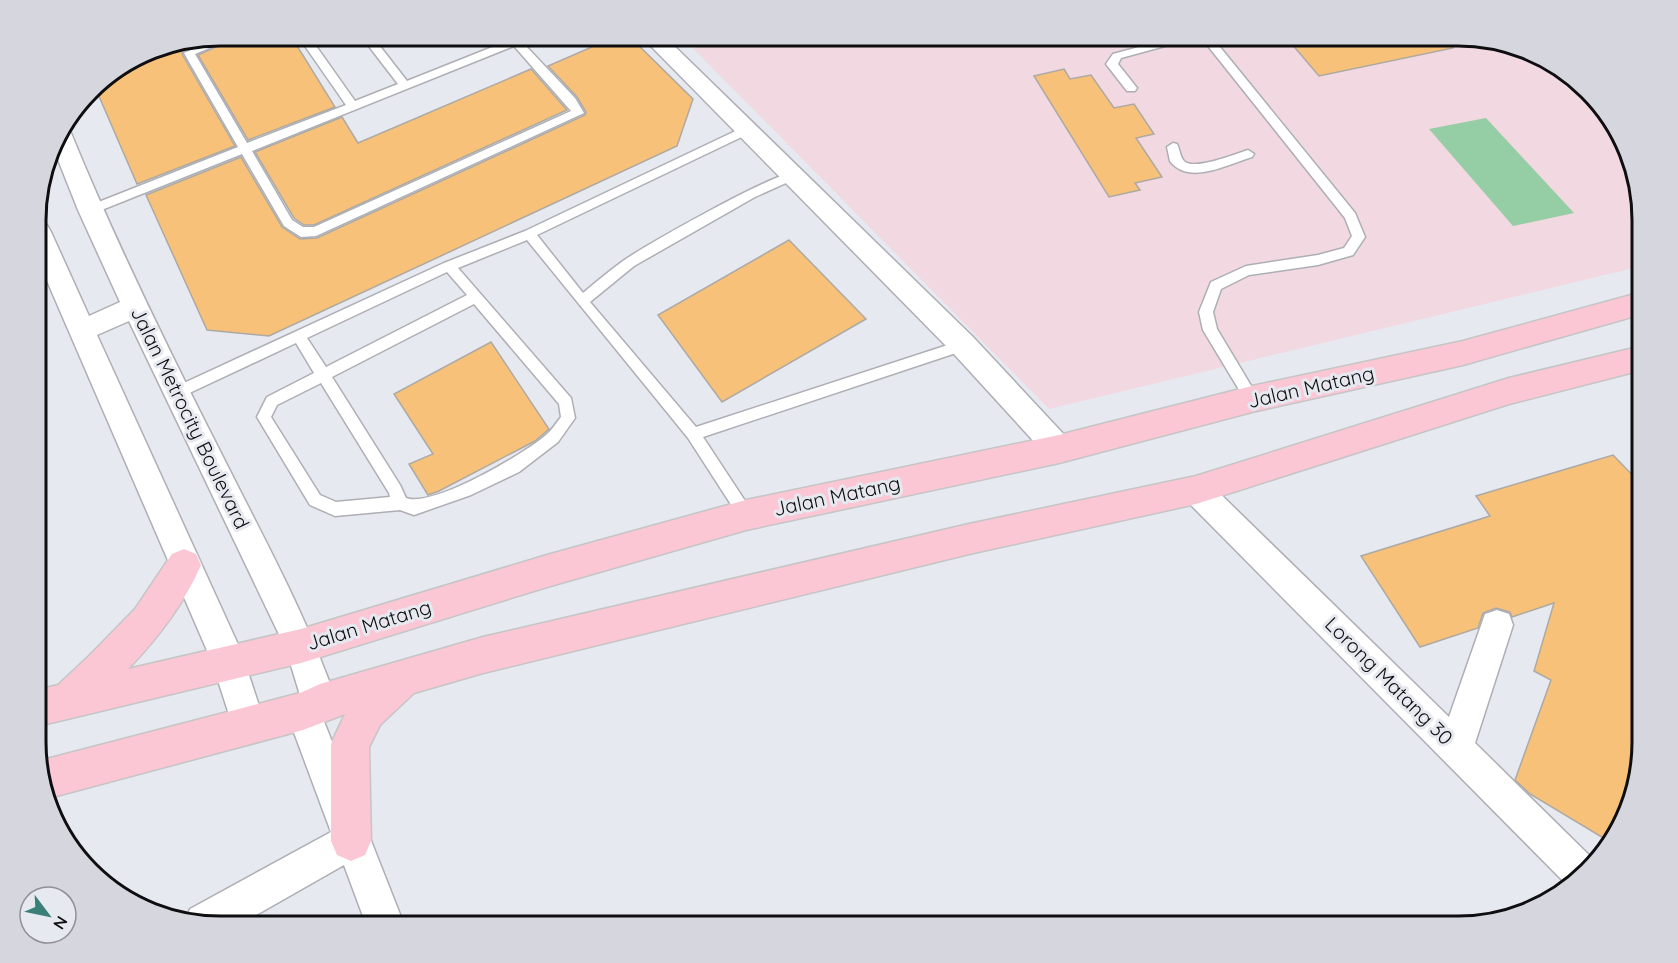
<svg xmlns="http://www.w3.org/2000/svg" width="1678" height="963" viewBox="0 0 1678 963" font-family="Quicksand,sans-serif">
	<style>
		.education { fill: #f1d8e1 }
		.green { fill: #95cda4 }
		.building { fill: #f8c179; stroke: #ada9a3; stroke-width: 1.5 }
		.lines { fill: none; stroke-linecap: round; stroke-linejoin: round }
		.lane-casing { stroke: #adafb5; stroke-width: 3 }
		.street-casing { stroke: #adafb5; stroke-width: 3 }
		.primary-casing { stroke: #c5c5c6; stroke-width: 3 }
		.lane { fill: #fff; fill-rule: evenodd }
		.street { fill: #fff; fill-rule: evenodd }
		.primary { fill: #fbc7d5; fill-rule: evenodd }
		.labels { text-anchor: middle; stroke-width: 6; stroke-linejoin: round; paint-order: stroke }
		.street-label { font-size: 20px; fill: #0e0e10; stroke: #e7e9f0 }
		.rim { fill: none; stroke: #0e0e10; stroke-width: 3 }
	</style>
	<rect width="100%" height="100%" fill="#e7e9f0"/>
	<path class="education" d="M681 36H1458L1549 61 1611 118 1642 208V266L1049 409Z"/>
	<path class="green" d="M1486 118 1574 213 1513 226 1429 129Z"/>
	<path class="building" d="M240 36H291L335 107 248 140 198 55Z
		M617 36H629L693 99 677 146 269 336 207 330 146 195 241 157 282 227 300 239 317 238 585 115 586 112 577 97 548 66Z
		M1285 36H1451L1453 48 1319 76Z
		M215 37 183 51 182 54 235 146 137 184 95 87 150 50Z
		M531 69 567 110 314 225H304L294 218 255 152 342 117 358 143Z
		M1064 69 1070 79 1091 75 1114 108 1134 104 1154 134 1136 138 1162 177 1135 183 1140 190 1109 197 1034 76Z
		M789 240 866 319 722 402 658 315Z
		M491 342 549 429 535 441 439 491 428 495 409 464 433 454 394 394Z
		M1613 455 1642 485V754L1617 834 1610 842 1530 794 1515 780 1551 680 1534 671 1554 603 1512 617 1510 612 1496 608 1483 613 1478 628 1420 647 1361 556 1490 516 1476 496Z"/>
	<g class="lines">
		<g class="lane-casing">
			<path id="lane" d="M223 36H238L195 54 247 143 346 105 298 36H309L355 101 398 84 361 36H372L407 81 520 36H535L523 43 575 98 584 113 316 236 301 237 284 226 242 154 94 213H86V207L238 147 184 53ZM514 46 571 111 314 227H303L292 220 252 151Z
				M1200 36H1211L1355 213 1365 237 1353 255 1318 265 1249 275 1221 289 1213 312 1217 329 1259 399 1252 405 1247 403 1203 330 1199 312 1211 282 1246 266 1318 255 1344 248 1352 236 1345 218Z
				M1161 41 1166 44 1165 46 1121 58 1118 64 1137 88 1135 91H1127L1106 64 1113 54Z
				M746 126 752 130 750 133 537 235 583 293C596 282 609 271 623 261 642 247 780 169 795 173V179L755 197 634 266 590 302 696 427 963 340 970 345 968 349 703 437 751 510 754 515 751 520 746 522 741 520 688 438 527 240 458 268 571 398 575 418 558 442 519 472 471 495 414 515 400 510 335 516 310 505 257 417 267 397 314 373 296 343 181 397H171L169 393 171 389 444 263 525 231ZM447 272 467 295 326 367 307 338ZM474 304 559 404 561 417C556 423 552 430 546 435 524 454 433 508 406 498L400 485 332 377ZM321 383 389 493 390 497 336 502 320 495 271 417 277 405Z
				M1173 143 1177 144C1180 150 1180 157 1184 161 1194 171 1235 154 1248 150L1254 154 1252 157C1228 164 1189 186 1170 161L1167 147Z"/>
		</g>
		<g class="street-casing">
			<path id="street" d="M641 36H664L973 337 1069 440 1074 449 1069 458 1059 461 1049 458 953 353Z
				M64 127 71 133C116 243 168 349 222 455 263 537 307 616 337 703L332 715 323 719 405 927H367L344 865 235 927H220L187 918 190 909 331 832 286 711 291 699 300 695 286 649 129 321 97 335 241 651 265 724 260 736 248 741 236 736 212 662 38 260V223L47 225 51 232 89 316 120 302 78 210 53 147Z
				M1196 477 1207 481 1449 717 1485 614 1497 610 1509 614 1513 625 1475 743 1594 860 1569 887 1185 499 1181 490 1185 481Z"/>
		</g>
		<g class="primary-casing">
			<path id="primary" d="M1642 292V314L1463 365 1252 412 1059 463 746 530 547 587 301 663 38 726V690L58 685 89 656 135 609 172 554 184 549 196 554 201 565C184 604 158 638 128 669L301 629 547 555 746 500 1059 435 1252 386 1463 341Z
				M1642 346V370L1509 404 1196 504 969 554 483 673 414 693 380 725 369 747 371 841 365 855 351 861 337 855 331 841V744L345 714 303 730 49 798 38 766V763L43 760 300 693 320 684 483 637 969 524 1196 476 1509 378Z"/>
		</g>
		<use href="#lane" class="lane"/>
		<use href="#street" class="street"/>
		<use href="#primary" class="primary"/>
	</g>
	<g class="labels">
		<g class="street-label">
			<text transform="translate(1311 387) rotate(-13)" y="7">Jalan Matang</text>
			<text transform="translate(190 418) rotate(64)" y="7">Jalan Metrocity Boulevard</text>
			<text transform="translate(837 496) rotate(-12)" y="7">Jalan Matang</text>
			<text transform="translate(369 625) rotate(-17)" y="7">Jalan Matang</text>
			<text transform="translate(1389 681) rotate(45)" y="7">Lorong Matang 30</text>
		</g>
	</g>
	<path d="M0 0H1678V963H0ZM220 46H1458A174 174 0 0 1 1632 220V742A174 174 0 0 1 1458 916H220A174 174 0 0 1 46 742V220A174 174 0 0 1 220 46Z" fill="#d6d7de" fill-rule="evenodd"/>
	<path class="rim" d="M220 46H1458A174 174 0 0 1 1632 220V742A174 174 0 0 1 1458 916H220A174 174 0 0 1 46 742V220A174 174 0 0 1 220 46Z"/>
	<g transform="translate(48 915) rotate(122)"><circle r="28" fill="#e7e9f0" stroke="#909196" stroke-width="1.5"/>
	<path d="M0-4.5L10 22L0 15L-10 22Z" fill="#3a8078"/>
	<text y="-9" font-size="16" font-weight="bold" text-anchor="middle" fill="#0e0e10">N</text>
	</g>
</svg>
